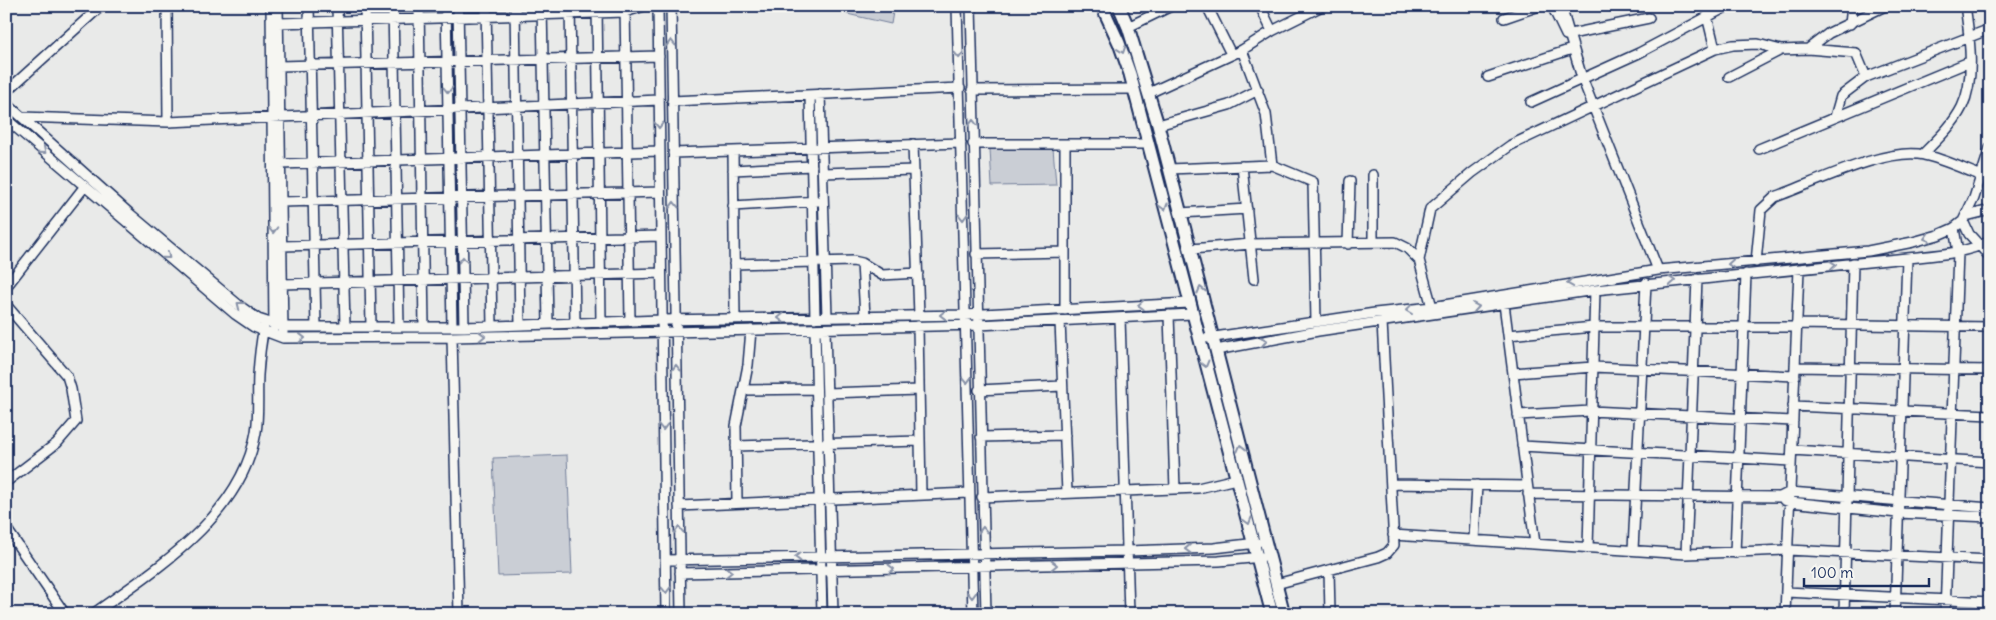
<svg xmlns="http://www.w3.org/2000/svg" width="1996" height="620" viewBox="0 0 1996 620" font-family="Delius,sans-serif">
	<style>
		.pitch { fill: #caced5; stroke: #727e9a }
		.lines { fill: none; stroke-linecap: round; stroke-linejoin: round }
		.minor-casing { stroke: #1b2f5e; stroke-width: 12 }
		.major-casing { stroke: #1b2f5e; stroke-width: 15 }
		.minor { stroke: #f6f6f2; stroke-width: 9 }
		.major { stroke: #f6f6f2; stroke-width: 11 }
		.oneway { stroke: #8892a8 }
	</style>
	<rect width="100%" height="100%" fill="#e9eae9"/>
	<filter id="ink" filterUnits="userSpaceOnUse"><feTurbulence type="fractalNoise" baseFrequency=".02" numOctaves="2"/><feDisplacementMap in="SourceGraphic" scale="10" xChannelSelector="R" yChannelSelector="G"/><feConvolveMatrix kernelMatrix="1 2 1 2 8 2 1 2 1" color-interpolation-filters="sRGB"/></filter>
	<g filter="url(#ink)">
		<path class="pitch" d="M848 6H894L891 24 847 14Z
			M1053 148 1056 185 992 186 990 149Z
			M567 455 572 574 498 576 493 458Z"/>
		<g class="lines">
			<g class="minor-casing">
				<path id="minor" d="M167 6 168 122
					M271 6 274 328
					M278 6 283 333
					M309 6 316 327
					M337 6 345 327
					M365 6 371 327
					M393 6 399 327
					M419 6 424 327
					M446 6 452 327
					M458 6 464 327
					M486 6 492 326
					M515 6 520 325
					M542 6 548 324
					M570 6 575 324
					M597 6 601 323
					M625 6 630 321
					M658 6 666 614
					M671 6 681 614
					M957 6 973 614
					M971 6 986 614
					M1207 6 1231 54
					M1260 6 1272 31
					M1552 6 1566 35
					M1561 6 1582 78 1658 270
					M1707 16 1715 49
					M1504 18 1539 6
					M279 23 625 12 644 6
					M1850 24 1852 6
					M1128 27 1171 6
					M1566 35 1649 18
					M1808 49 1829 33 1885 6
					M1242 50 1266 114 1272 165
					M279 66 659 56
					M1488 77 1572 49
					M1729 77 1781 50
					M972 90 1134 89
					M6 92 101 6
					M1149 93 1242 50 1272 31 1322 6
					M820 94 827 317
					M810 95 815 318
					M672 101 960 88
					M1531 102 1639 53 1728 6
					M6 103 129 213 241 307 258 319 283 327H464L661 320 965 315 1189 303
					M22 117 168 122 659 100
					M1835 117 1841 96 1866 77 1990 29
					M6 119 235 314 254 327 283 338 452 337 978 325 1192 314
					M1158 125 1229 105 1258 90
					M913 144 919 316
					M973 144H1148
					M1065 144V310
					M1759 149 1969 62
					M733 151 735 319
					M673 153 961 143
					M1923 154C1937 140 1953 125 1962 107 1975 80 1970 41 1966 12
					M281 164 659 151
					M1242 166 1254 279
					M1169 169 1272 165 1313 182 1316 322
					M733 170 812 166
					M823 173 914 170
					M281 202 660 192
					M733 206 818 201
					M1180 213 1247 209
					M1966 216 1990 210
					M1963 221 1969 234 1990 257
					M1373 242V175
					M1348 244 1350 181
					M282 246 660 236
					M1191 249 1251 244 1395 242 1407 248 1419 260
					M976 254 1065 252
					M1756 262 1761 210 1775 197C1812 184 1887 146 1924 155 1944 159 1963 169 1982 176
					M862 263 865 317
					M734 264 853 261 862 263 882 275 918 273
					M282 284 661 273
					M6 287 85 186
					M1503 296 1535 544
					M6 305 67 376 71 389 76 421 57 443 6 482
					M1432 307 1419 260 1430 209 1472 173 1511 145 1715 49 1733 45 1758 44 1781 50 1808 49 1856 53 1866 77
					M1169 315 1175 489
					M1120 318 1129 614
					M1060 321 1067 493
					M1797 324 1990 327
					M918 326 921 495
					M815 329 822 614
					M825 329 833 614
					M1508 335 1594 327H1796
					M452 337 459 614
					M1208 338 1375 313 1432 307 1658 270 1868 251 1913 242 1938 235 1954 228 1963 221 1974 198 1990 148
					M1216 350 1318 331 1595 290 1907 258C1934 255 1965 254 1990 241
					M1795 367 1990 370
					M1513 373 1593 367 1795 376
					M743 390 816 389
					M979 390 1062 386
					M827 393 919 390
					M1793 406 1990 415
					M1518 415 1591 411 1793 421
					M981 437 1065 435
					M736 446 920 441
					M1522 446 1791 461
					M1792 450 1990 462
					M1392 484 1527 486
					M1528 494 1780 497 1790 492 1990 508
					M982 497 1198 488 1236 479
					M1784 500 1790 502 1898 513 1990 517
					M737 503 736 426 748 365 751 330
					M679 506 969 493
					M6 528 65 614
					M1393 535 1686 554 1788 550 1990 560
					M1474 540 1477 485
					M1588 548 1595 290
					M1633 550 1646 283
					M1735 553 1746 274
					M1686 554 1697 279
					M665 560 1127 551 1214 548 1257 543
					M1329 570 1330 614
					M680 573 1219 561 1262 557
					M1276 584 1378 557 1387 553 1394 545 1382 322
					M1786 592 1990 602
					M93 614C156 569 242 516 256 432 259 414 257 394 258 375 259 359 261 342 264 326
					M1785 614 1799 269
					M1844 614 1853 263
					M1895 614 1907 258
					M1945 614 1958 252 1954 228"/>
			</g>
			<g class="major-casing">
				<path id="major" d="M1102 6 1119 43 1130 74 1272 614
					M1119 6 1128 27 1158 125 1284 614"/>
			</g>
			<use href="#minor" class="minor"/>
			<use href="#major" class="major"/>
		</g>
		<defs><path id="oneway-chevron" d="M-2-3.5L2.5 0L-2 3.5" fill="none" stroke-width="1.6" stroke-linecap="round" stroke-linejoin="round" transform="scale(1.25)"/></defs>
		<g class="oneway">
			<use href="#oneway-chevron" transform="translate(671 43) rotate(-91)"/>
			<use href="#oneway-chevron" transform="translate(1122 50) rotate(71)"/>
			<use href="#oneway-chevron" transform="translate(959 55) rotate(88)"/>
			<use href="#oneway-chevron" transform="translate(448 90) rotate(89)"/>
			<use href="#oneway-chevron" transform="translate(973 123) rotate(-91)"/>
			<use href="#oneway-chevron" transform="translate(659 125) rotate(90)"/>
			<use href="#oneway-chevron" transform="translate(43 151) rotate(40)"/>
			<use href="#oneway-chevron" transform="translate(674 205) rotate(-91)"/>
			<use href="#oneway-chevron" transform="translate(1164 207) rotate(75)"/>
			<use href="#oneway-chevron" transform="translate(963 217) rotate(89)"/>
			<use href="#oneway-chevron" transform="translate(273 230) rotate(89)"/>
			<use href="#oneway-chevron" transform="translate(1927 238) rotate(165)"/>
			<use href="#oneway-chevron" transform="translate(167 256) rotate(40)"/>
			<use href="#oneway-chevron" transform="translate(463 260) rotate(-91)"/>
			<use href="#oneway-chevron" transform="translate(1731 264) rotate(175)"/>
			<use href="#oneway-chevron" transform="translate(1833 265) rotate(-6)"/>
			<use href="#oneway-chevron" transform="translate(1672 281) rotate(-5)"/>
			<use href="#oneway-chevron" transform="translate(1570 283) rotate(171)"/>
			<use href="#oneway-chevron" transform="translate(1201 290) rotate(-104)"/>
			<use href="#oneway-chevron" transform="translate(240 305) rotate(-142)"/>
			<use href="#oneway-chevron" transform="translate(1141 305) rotate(177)"/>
			<use href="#oneway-chevron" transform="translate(1476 307) rotate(-10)"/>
			<use href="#oneway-chevron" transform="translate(1409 310) rotate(173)"/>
			<use href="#oneway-chevron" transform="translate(943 315) rotate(179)"/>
			<use href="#oneway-chevron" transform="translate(781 318) rotate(179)"/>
			<use href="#oneway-chevron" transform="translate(482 336) rotate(-1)"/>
			<use href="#oneway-chevron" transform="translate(302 338)"/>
			<use href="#oneway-chevron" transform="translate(1264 341) rotate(-10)"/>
			<use href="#oneway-chevron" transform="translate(1205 364) rotate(75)"/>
			<use href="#oneway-chevron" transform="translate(676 368) rotate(-91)"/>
			<use href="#oneway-chevron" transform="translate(967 380) rotate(89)"/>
			<use href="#oneway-chevron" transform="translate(663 427) rotate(89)"/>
			<use href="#oneway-chevron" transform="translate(1241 448) rotate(-104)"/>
			<use href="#oneway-chevron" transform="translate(1248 521) rotate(74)"/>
			<use href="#oneway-chevron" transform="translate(679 530) rotate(-91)"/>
			<use href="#oneway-chevron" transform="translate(983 530) rotate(-92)"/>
			<use href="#oneway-chevron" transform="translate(1188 549) rotate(178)"/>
			<use href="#oneway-chevron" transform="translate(798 557) rotate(179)"/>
			<use href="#oneway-chevron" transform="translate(1054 565) rotate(-1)"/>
			<use href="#oneway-chevron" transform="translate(891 569) rotate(-1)"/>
			<use href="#oneway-chevron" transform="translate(729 572) rotate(-1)"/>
			<use href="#oneway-chevron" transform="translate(666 590) rotate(89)"/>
			<use href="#oneway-chevron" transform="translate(972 595) rotate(89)"/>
		</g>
	</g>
	<rect width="1996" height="620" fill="none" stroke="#f6f6f2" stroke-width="25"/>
	<rect x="12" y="12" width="1971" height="595" fill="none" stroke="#1b2f5e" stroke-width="2" filter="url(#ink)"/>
	<path d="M1804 578v8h125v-8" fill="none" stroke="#1b2f5e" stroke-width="2.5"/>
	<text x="1811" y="578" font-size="15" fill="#1b2f5e" stroke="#f6f6f2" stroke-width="4" paint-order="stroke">100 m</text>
</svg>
